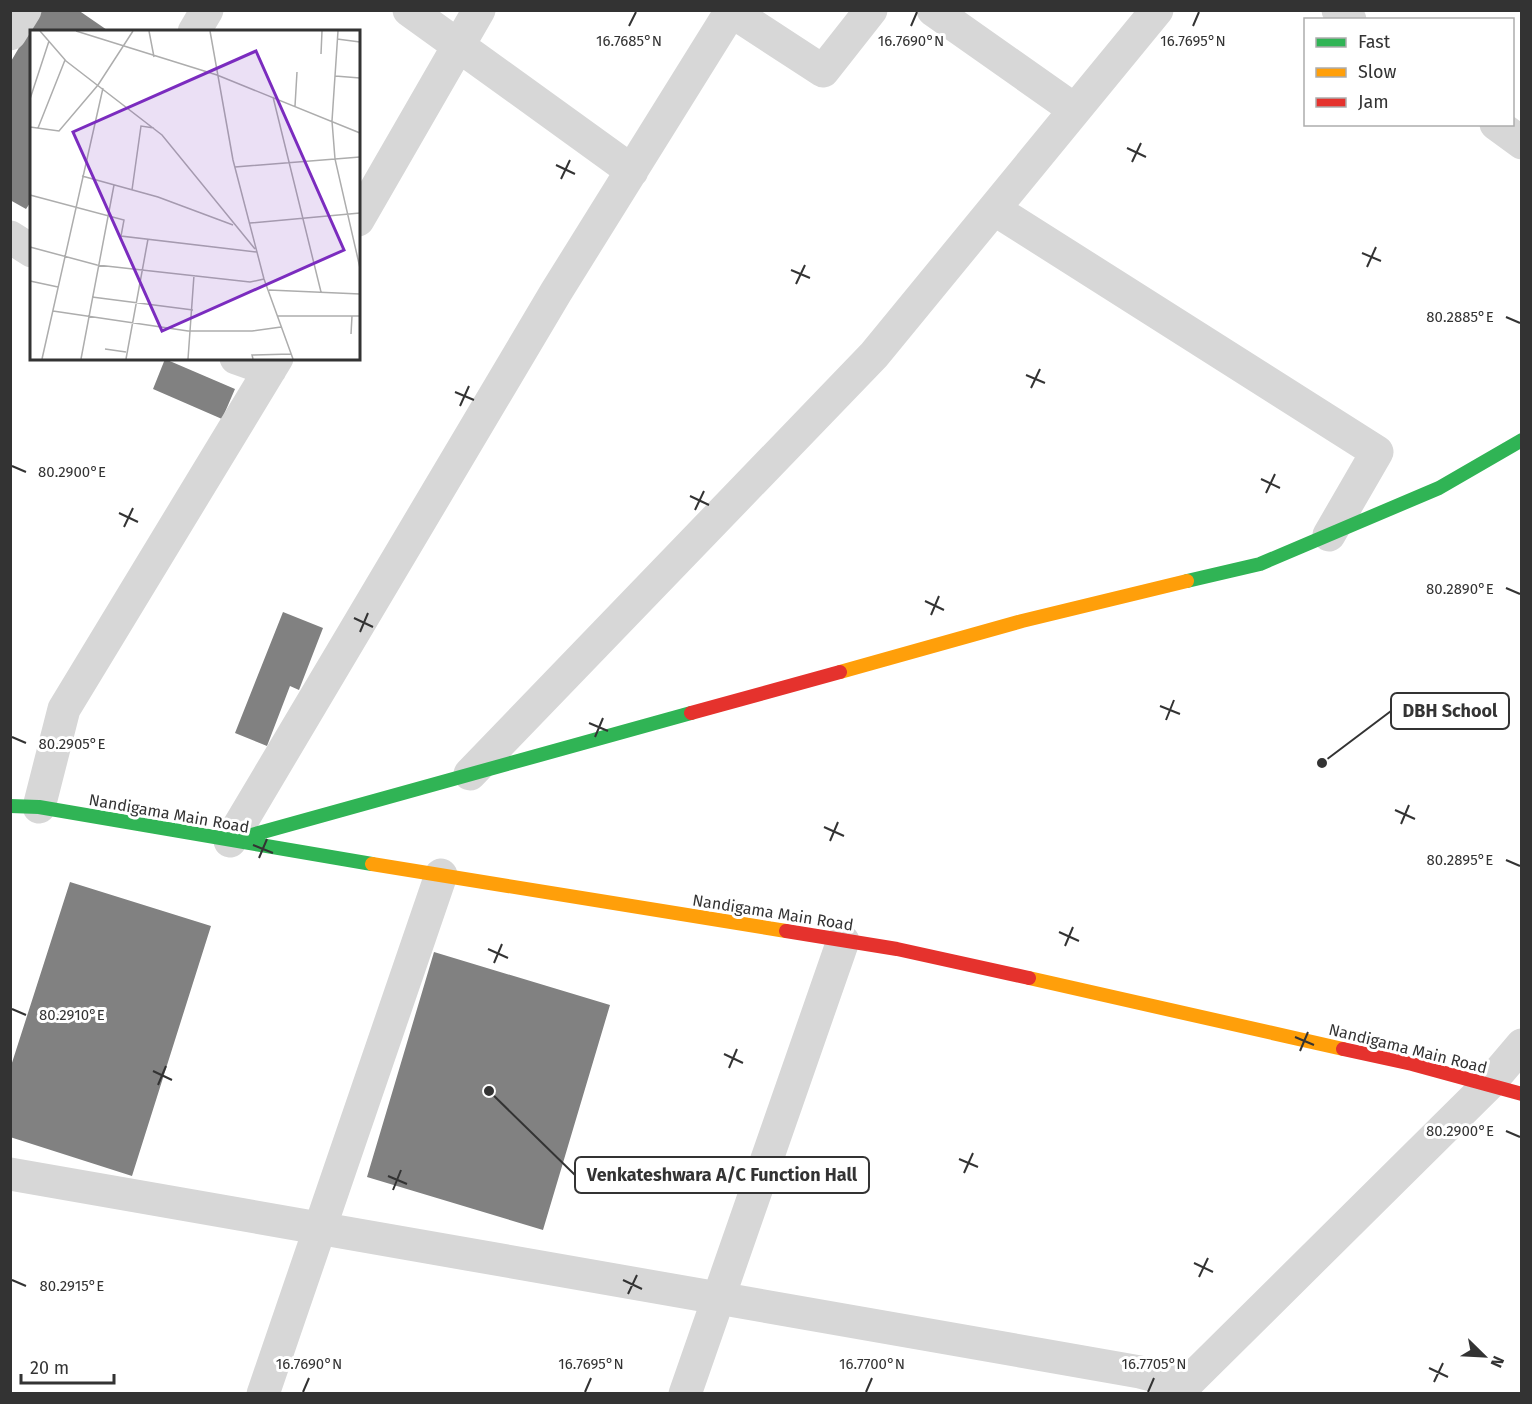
<svg xmlns="http://www.w3.org/2000/svg" width="1532" height="1404" viewBox="0 0 1532 1404" font-family="'Fira Sans',sans-serif">
	<style>
		.building { fill: #818181 }
		.lines { fill: none; stroke-linecap: round; stroke-linejoin: round }
		.street { stroke: #d7d7d7; stroke-width: 33 }
		.fast { stroke: #30b455; stroke-width: 14 }
		.slow { stroke: #ff9f0a; stroke-width: 14 }
		.jam { stroke: #e5322d; stroke-width: 14 }
		.ticks { fill: none; stroke: #333; stroke-width: 2 }
		.labels { text-anchor: middle; stroke-width: 6; stroke-linejoin: round; paint-order: stroke }
		.street-label { font-size: 16px; fill: #333; stroke: #fff }
		.inset-road { fill: none; stroke: #adadad; stroke-width: 1.5 }
		.view { fill: #7b2cbf; fill-opacity: 0.15; stroke: #7b2cbf; stroke-width: 3 }
		.inset-edge { fill: none; stroke: #333; stroke-width: 3 }
		.ticks-label { font-size: 15px; text-anchor: middle; fill: #333; stroke: #fff; stroke-width: 6; stroke-linejoin: round; paint-order: stroke }
		.leader { fill: none; stroke: #333; stroke-width: 2 }
		.callout-dot { fill: #333; stroke: #fff; stroke-width: 2 }
		.callout { fill: #fff; stroke: #333; stroke-width: 2 }
		.callout-label { font-size: 18px; text-anchor: middle; font-weight: bold; fill: #333 }
	</style>
	<rect width="100%" height="100%" fill="#fff"/>
	<path class="building" d="M41 10H78L110 32H32V200L26 209 10 200V63Z
		M165 359 235 389 222 419 153 389Z
		M283 612 323 628 299 690 290 686 267 746 235 733Z
		M70 882 211 926 132 1176 10 1137V1069Z
		M434 952 610 1005 543 1230 367 1177Z"/>
	<g class="lines">
		<path class="street" d="M409 10 632 171
			M933 10 1075 110
			M1338 10 1350 20
			M194 32 207 10
			M10 34 25 10
			M1496 124 1522 143
			M994 209 1377 452 1329 535
			M358 220 479 10
			M10 237 32 251
			M236 358 270 370
			M470 774 874 355 1157 10
			M39 807 64 709 277 358
			M230 841 556 292 731 11 823 71 871 10
			M10 1174 1140 1372 1186 1384
			M263 1394 441 875
			M685 1394 843 941
			M1176 1394 1488 1085 1522 1045"/>
		<path class="fast" d="M1187 581 1260 564 1439 488 1522 440
			M10 806 39 807 372 864
			M241 838 691 713"/>
		<path class="slow" d="M840 672 1022 621 1187 581
			M372 864 786 931
			M1029 978 1343 1049"/>
		<path class="jam" d="M691 713 840 672
			M786 931 897 949 1029 978
			M1343 1049 1412 1064 1522 1094"/>
	</g>
	<path class="ticks" d="M629 26 636 12M911 26 917 12M1193 26 1199 12M1127 148 1146 157M1132 162 1141 143M556 165 575 174M561 179 570 160M1362 253 1381 261M1367 267 1376 247M791 270 810 278M796 284 805 265M1506 317 1520 323M1026 375 1045 383M1031 388 1040 369M455 392 474 400M460 406 469 386M12 466 26 472M1261 479 1280 488M1266 493 1275 474M690 496 709 505M695 510 704 491M119 513 138 522M124 527 133 508M1506 588 1520 594M925 601 944 610M931 615 939 596M354 618 373 627M360 632 368 613M1160 706 1180 714M1166 720 1174 700M589 723 608 731M12 737 26 743M595 737 603 718M1395 810 1415 819M1401 824 1409 805M824 827 844 836M830 841 838 822M253 845 273 853M259 858 267 839M1506 860 1520 866M1059 932 1079 941M1065 946 1073 927M488 949 508 958M494 963 502 944M12 1009 26 1015M1295 1037 1314 1045M1300 1051 1308 1032M724 1054 743 1063M729 1068 737 1049M153 1071 172 1080M158 1085 166 1066M1506 1131 1520 1137M959 1159 978 1167M964 1173 973 1153M388 1176 407 1184M393 1190 401 1170M1194 1263 1213 1272M1199 1277 1208 1258M12 1280 26 1286M623 1280 642 1289M628 1294 637 1275M1429 1368 1448 1377M1434 1382 1443 1363M303 1392 309 1378M585 1392 591 1378M866 1392 872 1378M1148 1392 1154 1378"/>
	<g class="labels">
		<g class="street-label">
			<text transform="translate(169 813) rotate(10)" y="6">Nandigama Main Road</text>
			<text transform="translate(773 912) rotate(9)" y="6">Nandigama Main Road</text>
			<text transform="translate(1408 1048) rotate(14)" y="6">Nandigama Main Road</text>
		</g>
	</g>
	<g transform="translate(30 30)">
		<rect width="330" height="330" fill="#fff"/>
		<path class="inset-road" d="M10 1 36 31 132 105 225 219M46 1 187 45 330 103M119 1 124 27M180 1 203 130 234 249 263 329M308 1 302 91 305 129 330 238M307 9 330 12M291 24 292 1M305 46 330 48M243 67 291 262M0 69 19 11M265 76 267 42M0 97 29 101 68 55 103 1M8 98 35 30M205 137 330 127M52 146 128 167 203 195M102 160 111 96 124 98M0 165 94 190 91 206 227 222M220 193 330 183M0 217 67 235 220 252 234 249M0 251 28 257M239 260 330 264M62 267 163 280M23 281 158 301H222L251 297M247 286H330M321 304 322 286M75 319 96 322M12 329 73 58M51 329 84 155M96 329 118 209M158 329 164 245M223 329 222 325 261 324"/>
		<path class="view" d="M226 21 314 220 132 301 43 102Z"/>
		<rect width="330" height="330" class="inset-edge"/>
	</g>
	<g class="ticks-label">
		<text x="629" y="46">16.7685°N</text>
		<text x="911" y="46">16.7690°N</text>
		<text x="1193" y="46">16.7695°N</text>
		<text x="1460" y="322">80.2885°E</text>
		<text x="72" y="477">80.2900°E</text>
		<text x="1460" y="594">80.2890°E</text>
		<text x="72" y="749">80.2905°E</text>
		<text x="1460" y="865">80.2895°E</text>
		<text x="72" y="1020">80.2910°E</text>
		<text x="1460" y="1136">80.2900°E</text>
		<text x="72" y="1291">80.2915°E</text>
		<text x="309" y="1369">16.7690°N</text>
		<text x="591" y="1369">16.7695°N</text>
		<text x="872" y="1369">16.7700°N</text>
		<text x="1154" y="1369">16.7705°N</text>
	</g>
	<path class="leader" d="M1322 763L1391 711M489 1091L575 1175"/>
	<g class="callout-dot">
		<circle cx="1322" cy="763" r="6"/>
		<circle cx="489" cy="1091" r="6"/>
	</g>
	<g class="callout">
		<rect x="1391" y="693" width="118" height="36" rx="6"/>
		<rect x="575" y="1157" width="294" height="36" rx="6"/>
	</g>
	<g class="callout-label">
		<text x="1450" y="717">DBH School</text>
		<text x="722" y="1181">Venkateshwara A/C Function Hall</text>
	</g>
	<rect width="1532" height="1404" fill="none" stroke="#333333" stroke-width="24"/>
	<rect x="1304" y="18" width="210" height="108" fill="#ffffff" stroke="#adadad" stroke-width="1.5"/>
	<rect x="1316" y="38" width="30" height="9" fill="#30b455" stroke="#adadad" stroke-width="1.5"/>
	<text x="1358" y="48" font-size="18" fill="#333333">Fast</text>
	<rect x="1316" y="68" width="30" height="9" fill="#ff9f0a" stroke="#adadad" stroke-width="1.5"/>
	<text x="1358" y="78" font-size="18" fill="#333333">Slow</text>
	<rect x="1316" y="98" width="30" height="9" fill="#e5322d" stroke="#adadad" stroke-width="1.5"/>
	<text x="1358" y="108" font-size="18" fill="#333333">Jam</text>
	<g transform="translate(1484 1356) rotate(114)" stroke="#ffffff" stroke-width="4.5" paint-order="stroke">
	<path d="M0-4.5L10 22L0 15L-10 22Z" fill="#333333"/>
	<text y="-9" font-size="16" font-weight="bold" text-anchor="middle" fill="#333333">N</text>
	</g>
	<path d="M21 1374v9h93v-9" fill="none" stroke="#333333" stroke-width="3"/>
	<text x="30" y="1374" font-size="18" fill="#333333" stroke="#ffffff" stroke-width="4.5" paint-order="stroke">20 m</text>
</svg>
